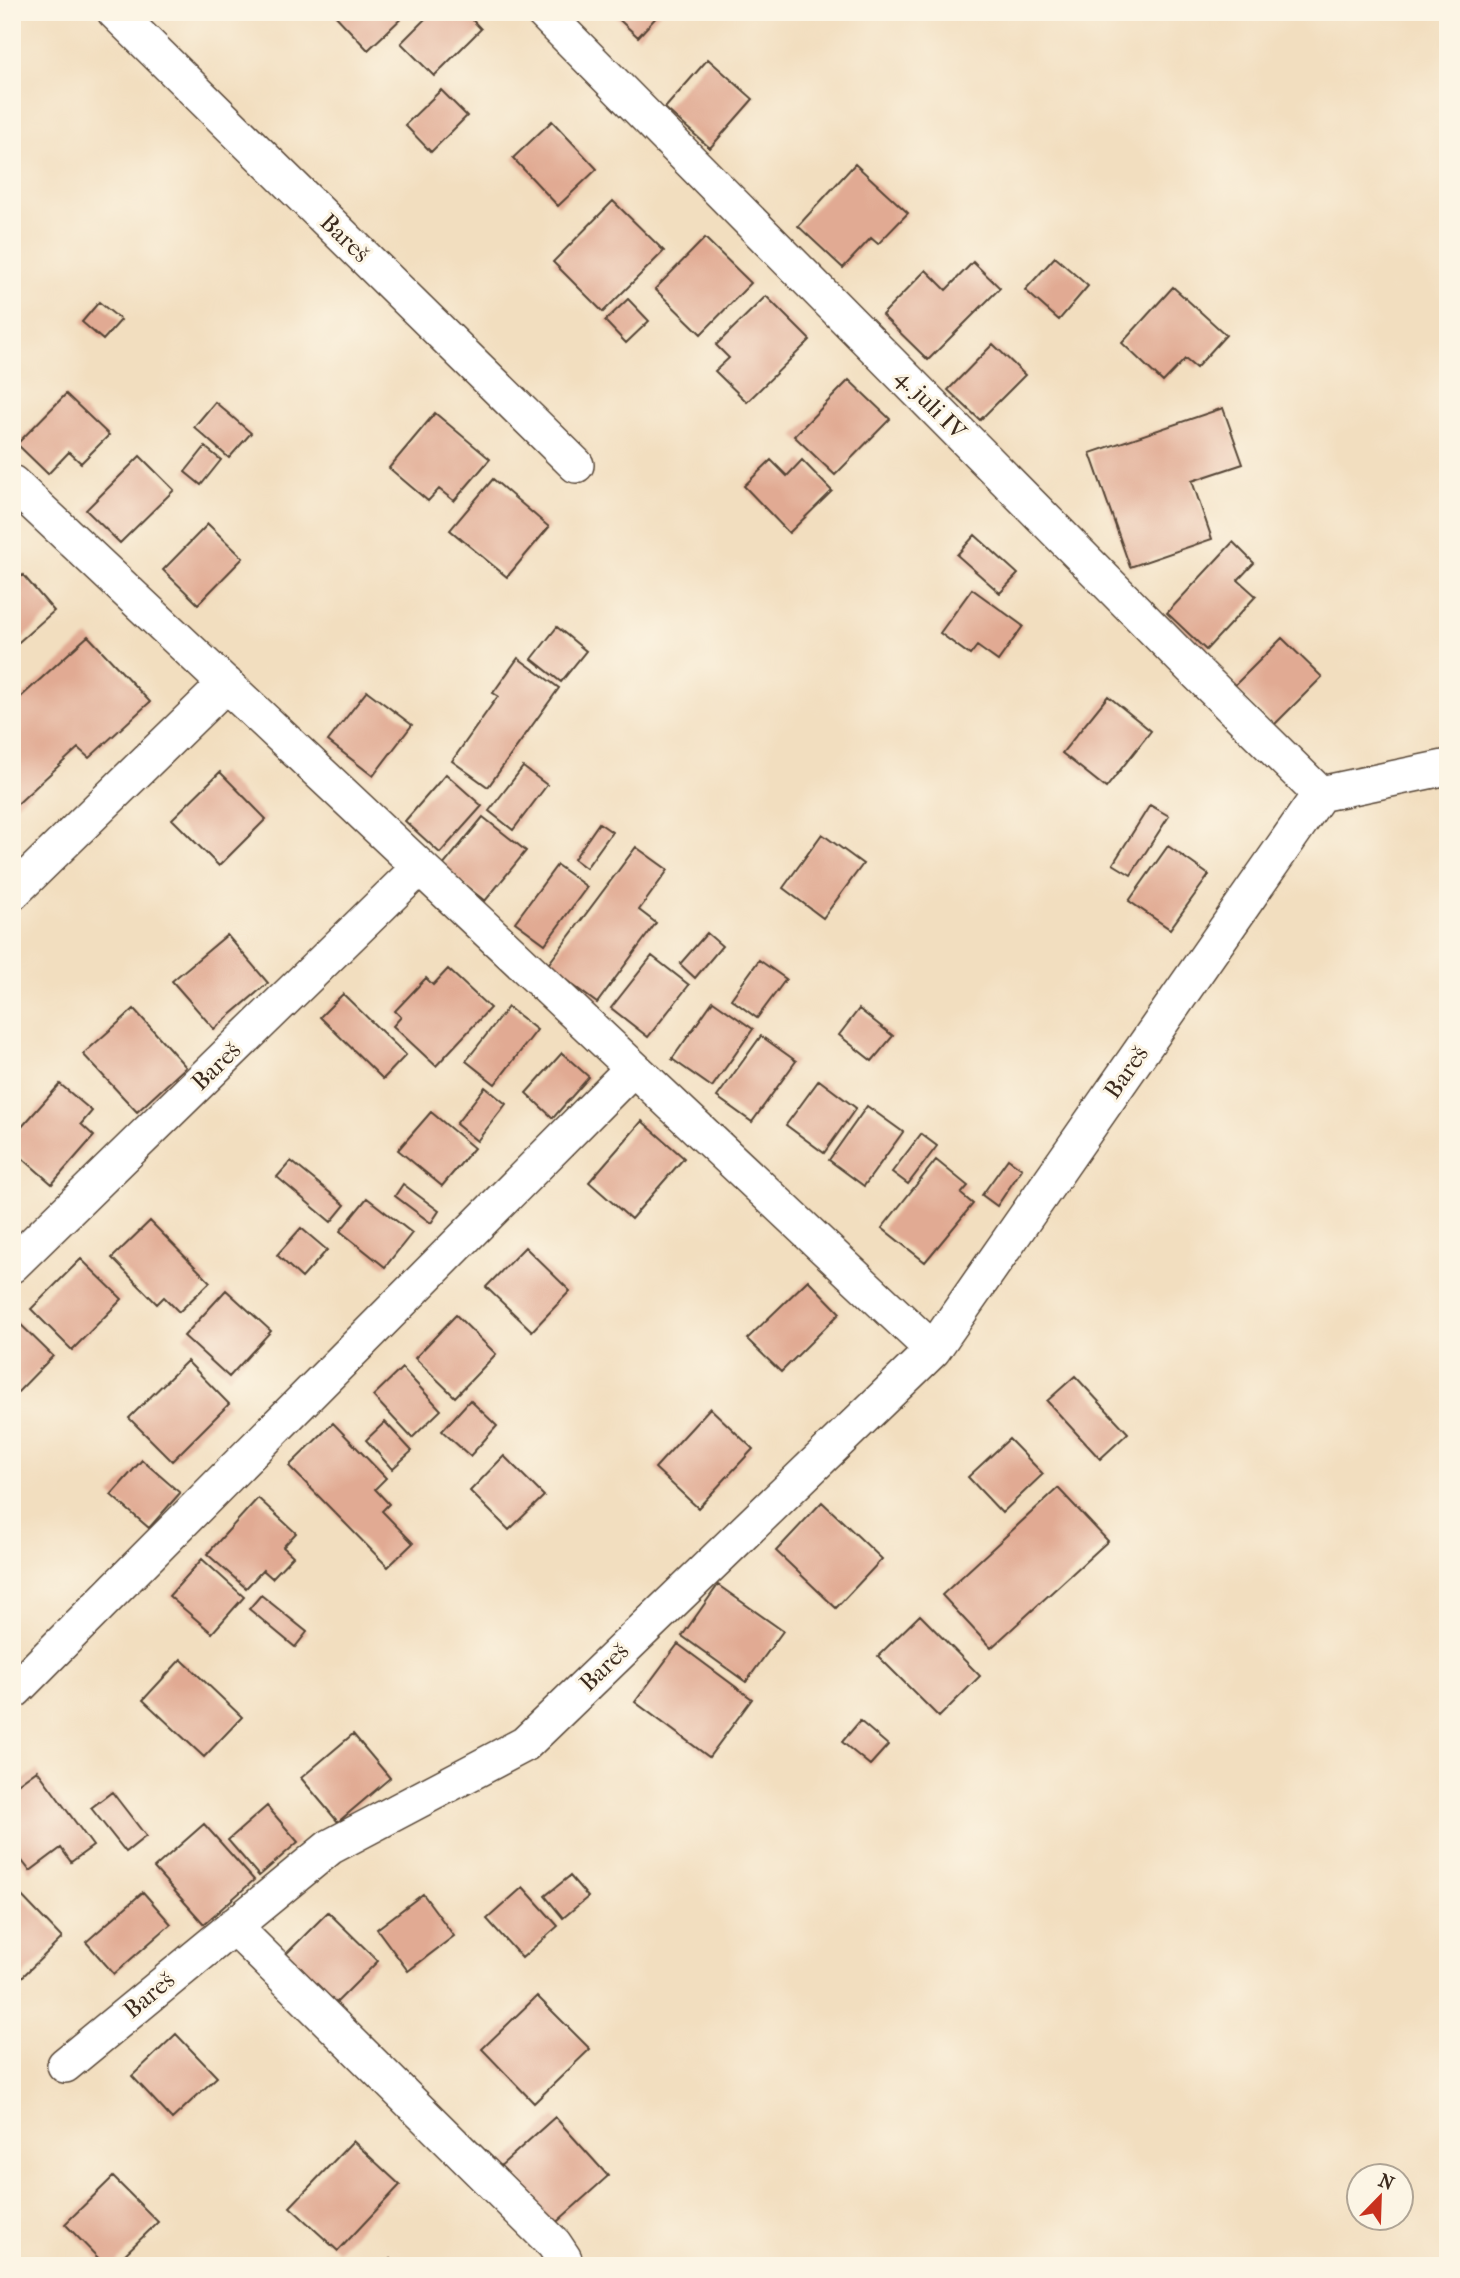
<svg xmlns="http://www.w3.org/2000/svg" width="1460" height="2278" viewBox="0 0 1460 2278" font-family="'IM FELL French Canon',serif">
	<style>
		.building { fill: #e1aa93 }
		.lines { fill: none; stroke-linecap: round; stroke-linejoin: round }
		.street-casing { stroke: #564536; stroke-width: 38 }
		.street { stroke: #fff; stroke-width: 35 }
		.labels { text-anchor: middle; stroke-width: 6; stroke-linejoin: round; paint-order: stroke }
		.street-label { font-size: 24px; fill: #3b2a1e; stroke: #fcf5e5 }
	</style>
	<rect width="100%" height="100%" fill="#fcf5e5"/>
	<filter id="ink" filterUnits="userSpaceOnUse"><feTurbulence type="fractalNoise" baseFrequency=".0143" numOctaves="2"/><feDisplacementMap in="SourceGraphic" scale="14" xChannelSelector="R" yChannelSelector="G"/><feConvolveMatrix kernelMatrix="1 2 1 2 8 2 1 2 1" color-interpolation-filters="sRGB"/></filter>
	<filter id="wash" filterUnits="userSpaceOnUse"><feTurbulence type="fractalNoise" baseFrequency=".00686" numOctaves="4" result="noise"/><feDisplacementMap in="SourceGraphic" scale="28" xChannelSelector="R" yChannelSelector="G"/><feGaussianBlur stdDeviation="1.57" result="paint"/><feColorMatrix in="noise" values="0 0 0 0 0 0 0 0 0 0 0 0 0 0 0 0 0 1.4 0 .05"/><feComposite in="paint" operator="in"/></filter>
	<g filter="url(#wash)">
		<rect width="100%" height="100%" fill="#f2debf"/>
		<g id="blocks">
			<path class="building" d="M332 12H408L368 50Z
				M432 12H465L481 29 434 76 401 43Z
				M611 12H661L638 37Z
				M708 59 753 99 710 148 665 108Z
				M441 90 467 116 431 152 405 125Z
				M552 121 597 169 558 206 513 158Z
				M855 164 908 213 878 244 871 238 843 268 798 226Z
				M613 201 664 251 603 312 553 262Z
				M705 238 751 283 701 334 655 289Z
				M1055 257 1088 286 1059 320 1025 290Z
				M973 262 1000 288 928 360 882 315 926 270 946 290Z
				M1173 287 1226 335 1196 368 1185 359 1163 382 1122 343Z
				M766 296 810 340 747 402 715 371 729 358 716 345Z
				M628 299 649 321 626 343 605 321Z
				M99 302 121 320 103 340 82 322Z
				M993 344 1025 375 980 420 948 390Z
				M849 380 890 419 835 475 794 436Z
				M66 394 109 435 81 463 69 452 48 474 17 444Z
				M215 402 251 433 229 458 194 427Z
				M1223 408 1243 464 1192 481 1212 539 1130 567 1090 453Z
				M435 413 490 459 454 501 439 489 428 501 389 468Z
				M205 447 221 460 201 485 185 472Z
				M140 456 174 490 120 543 86 510Z
				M771 460 787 476 802 460 832 491 789 533 744 486Z
				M493 479 549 527 507 577 450 530Z
				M208 524 243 558 198 604 163 570Z
				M975 535 1018 574 1000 593 957 555Z
				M1233 542 1254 563 1238 580 1256 596 1206 650 1167 613Z
				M23 575 54 611 12 648V585Z
				M972 589 1023 626 998 661 977 646 970 655 940 633Z
				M557 627 586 651 561 682 532 659Z
				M88 636 150 702 89 758 78 748 12 809V705Z
				M1282 638 1322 677 1274 725 1234 686Z
				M518 658 559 688 488 787 452 761 498 696 493 693Z
				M367 691 412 725 373 776 328 741Z
				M1108 696 1151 731 1106 788 1062 753Z
				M523 767 547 785 513 830 489 811Z
				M220 772 266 819 219 866 172 819Z
				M446 774 482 806 440 853 405 821Z
				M1150 805 1169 816 1131 875 1113 864Z
				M483 817 526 851 485 901 442 867Z
				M599 823 612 832 586 868 574 859Z
				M822 834 863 864 823 918 783 888Z
				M1168 846 1209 875 1170 929 1129 901Z
				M636 847 668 870 639 910 656 923 597 1003 547 966Z
				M557 865 587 887 545 944 515 922Z
				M707 933 722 946 695 978 680 964Z
				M227 935 268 983 214 1029 172 981Z
				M652 956 689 985 648 1037 611 1008Z
				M759 960 786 979 757 1018 731 999Z
				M448 969 490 1008 436 1066 393 1026 401 1017 395 1011 426 978 433 985Z
				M343 994 406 1055 383 1079 320 1017Z
				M713 1001 753 1029 712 1087 672 1059Z
				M508 1007 537 1030 495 1084 466 1061Z
				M134 1009 186 1067 137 1112 83 1054Z
				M859 1009 893 1036 872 1061 839 1035Z
				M761 1036 796 1061 752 1122 717 1097Z
				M562 1053 589 1077 553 1118 526 1093Z
				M819 1080 856 1108 824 1153 786 1125Z
				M60 1084 92 1111 81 1124 94 1136 52 1184 12 1149V1138Z
				M485 1087 506 1104 477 1141 456 1124Z
				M867 1106 903 1132 864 1186 829 1160Z
				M431 1112 474 1148 442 1186 398 1150Z
				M642 1121 684 1158 631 1219 589 1182Z
				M921 1134 937 1146 908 1184 892 1172Z
				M1008 1159 1022 1169 997 1206 982 1195Z
				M936 1160 968 1186 961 1194 973 1204 925 1262 882 1228Z
				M291 1161 345 1205 331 1222 277 1177Z
				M403 1184 439 1211 431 1223 395 1196Z
				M367 1198 412 1233 385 1267 340 1231Z
				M150 1221 210 1282 179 1312 164 1297 157 1304 112 1258Z
				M301 1228 327 1250 302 1278 277 1255Z
				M525 1247 570 1291 532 1331 486 1287Z
				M81 1259 122 1299 72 1350 31 1309Z
				M808 1280 840 1313 781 1372 747 1339Z
				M226 1290 271 1331 229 1377 184 1336Z
				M456 1315 496 1354 455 1397 415 1358Z
				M12 1316 53 1356 12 1398Z
				M187 1361 229 1404 172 1461 129 1418Z
				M402 1368 441 1410 412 1438 373 1396Z
				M1075 1376 1128 1433 1100 1459 1047 1401Z
				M470 1400 497 1426 470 1456 442 1431Z
				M710 1408 753 1449 698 1508 655 1468Z
				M385 1422 412 1451 392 1469 366 1440Z
				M333 1423 386 1478 375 1489 389 1504 382 1511 413 1543 388 1567 289 1466Z
				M1009 1439 1043 1474 1002 1513 968 1477Z
				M504 1456 544 1496 509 1530 470 1491Z
				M142 1460 180 1493 149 1528 111 1495Z
				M1058 1488 1108 1541 991 1648 942 1595Z
				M258 1498 296 1533 283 1547 293 1556 272 1578 263 1570 246 1588 207 1554Z
				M822 1502 882 1559 836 1608 776 1551Z
				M202 1559 244 1597 212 1633 169 1596Z
				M718 1585 783 1631 746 1682 682 1636Z
				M261 1595 307 1632 295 1647 249 1609Z
				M920 1615 980 1676 939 1717 878 1656Z
				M678 1644 752 1699 709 1757 635 1702Z
				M181 1659 242 1717 204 1757 143 1700Z
				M860 1721 888 1745 870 1765 842 1742Z
				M353 1734 390 1778 338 1822 301 1778Z
				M37 1770 93 1846 71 1862 61 1848 30 1871 12 1848V1788Z
				M112 1792 146 1836 126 1852 91 1808Z
				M267 1806 298 1842 259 1876 228 1840Z
				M204 1824 254 1880 204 1924 154 1868Z
				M570 1876 588 1897 563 1918 545 1896Z
				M523 1887 558 1926 522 1958 487 1919Z
				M17 1891 62 1938 20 1979 12 1971V1896Z
				M143 1892 171 1924 114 1974 86 1942Z
				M423 1894 454 1936 408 1971 377 1929Z
				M328 1912 378 1961 335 2004 285 1955Z
				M537 1996 590 2049 534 2103 482 2049Z
				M176 2034 217 2077 172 2119 132 2076Z
				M555 2117 608 2176 550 2228 497 2169Z
				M353 2141 400 2185 338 2251 290 2207Z
				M113 2177 158 2222 113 2266H106L65 2224Z
				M390 2259 396 2266H382Z"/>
		</g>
	</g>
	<g filter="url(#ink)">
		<use href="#blocks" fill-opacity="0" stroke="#564536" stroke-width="2"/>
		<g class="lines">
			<g class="street-casing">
				<path id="street" d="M115 12 576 465
					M543 12 1191 667 1320 794
					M12 483 933 1350
					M1320 794 1448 767
					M12 893 226 684
					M12 1265 420 867
					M15 1690 633 1068
					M233 1926 554 2244 564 2259 563 2266
					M65 2065 330 1847 525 1744 933 1350 1320 794"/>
			</g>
			<use href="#street" class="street"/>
		</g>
	</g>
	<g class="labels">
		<g class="street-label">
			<text transform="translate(345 238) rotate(44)" y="8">Bareš</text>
			<text transform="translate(931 404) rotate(45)" y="8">4. juli IV</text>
			<text transform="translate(216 1066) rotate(-44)" y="8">Bareš</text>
			<text transform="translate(1126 1072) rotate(-55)" y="8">Bareš</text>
			<text transform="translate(604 1667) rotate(-44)" y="8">Bareš</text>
			<text transform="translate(149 1995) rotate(-40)" y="8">Bareš</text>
		</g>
	</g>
	<rect width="1460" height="2278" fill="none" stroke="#fcf5e5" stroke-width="42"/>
	<g transform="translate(1380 2197) rotate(23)"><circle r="33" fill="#fcf5e5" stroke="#afa495" stroke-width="2"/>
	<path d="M0-5L12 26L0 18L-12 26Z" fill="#c8321e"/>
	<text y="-10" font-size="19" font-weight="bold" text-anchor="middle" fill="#3b2a1e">N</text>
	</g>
</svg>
